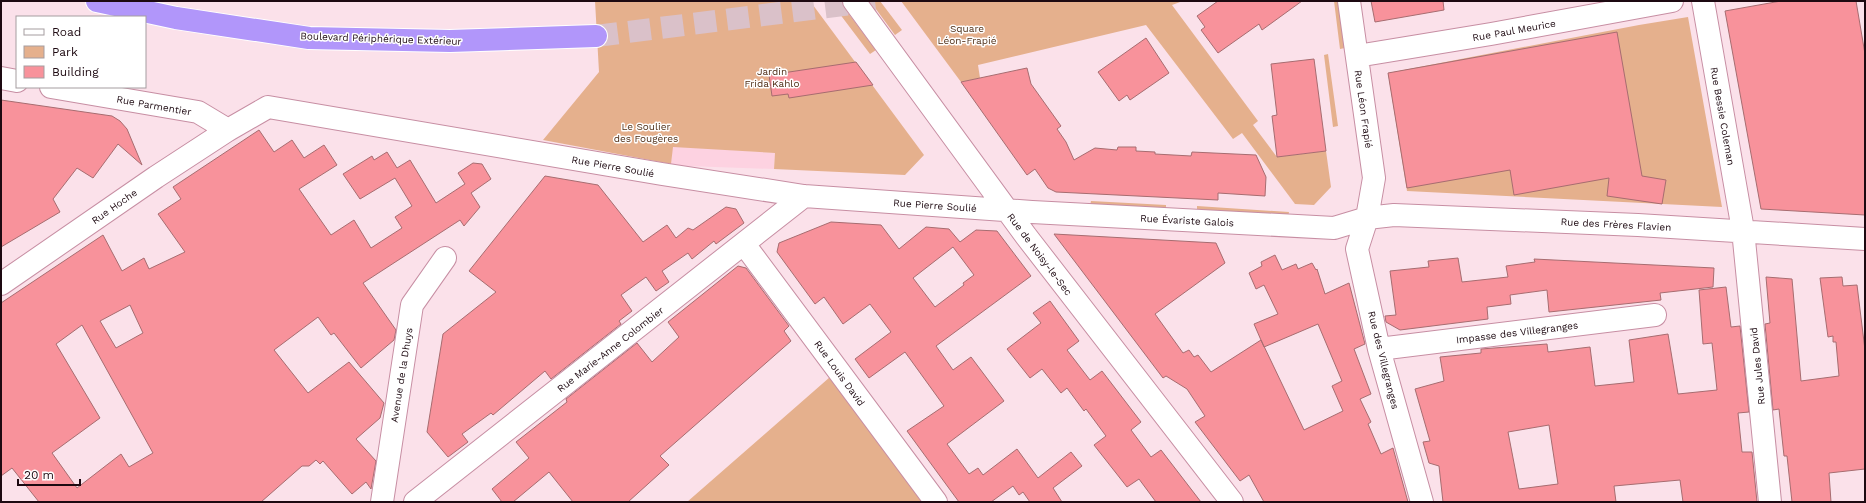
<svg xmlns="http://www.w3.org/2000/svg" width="1866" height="503" viewBox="0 0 1866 503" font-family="'Work Sans',sans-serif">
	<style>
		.built { fill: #fdd2e1 }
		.green { fill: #e5b08d }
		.building { fill: #f8929b; stroke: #a76c70; fill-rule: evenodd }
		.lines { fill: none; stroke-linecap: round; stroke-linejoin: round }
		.highway-tunnel { stroke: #dac1c9; stroke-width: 22; stroke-dasharray: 22 11; stroke-linecap: butt }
		.minor-casing { stroke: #c78ea3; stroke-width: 24 }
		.highway-casing { stroke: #fff; stroke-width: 24 }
		.minor { stroke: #fff; stroke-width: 22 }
		.highway { stroke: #b196fa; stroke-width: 22 }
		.labels { text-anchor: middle; stroke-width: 3; stroke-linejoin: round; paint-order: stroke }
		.park-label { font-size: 10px; fill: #4e2d15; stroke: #fff }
		.street-label { font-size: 10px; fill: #1d0911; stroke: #fff }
	</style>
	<rect width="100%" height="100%" fill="#fbe1ea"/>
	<path class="built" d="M672 146 775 153 774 169 687 166 671 164Z"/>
	<path class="green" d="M595 1H810L924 155 905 175 774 169 775 153 673 147 671 164 543 140 599 72Z
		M830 1H839L876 50 870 54Z
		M870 1H880L902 30 895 35Z
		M901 1H1183L1172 5 1258 121 1253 125 1277 157 1326 151 1331 187 1314 205 1295 204 1242 133 1233 139 1146 25 978 65 980 78 961 82Z
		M1334 1H1339L1345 48 1340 49Z
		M1688 17 1722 207 1407 191 1388 73 1639 25Z
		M1328 54 1338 126 1333 127 1324 55Z
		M1091 201 1166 205V211L1090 206Z
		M1197 206 1289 212 1288 217 1197 211Z
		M830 377 922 502H687Z"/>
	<path class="building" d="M1218 1H1302L1262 30 1259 24 1218 53 1201 30 1205 27 1197 16Z
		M1371 1H1443L1444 10 1375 22Z
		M1781 1H1856L1865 54V215L1761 209 1725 11Z
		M1617 32 1642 176 1666 180 1662 204 1607 196 1609 178 1514 195 1510 170 1407 188 1388 73Z
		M1146 38 1169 73 1130 100 1127 95 1119 101 1098 72Z
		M1314 59 1326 151 1277 157 1272 116 1277 115 1271 64Z
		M856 62 873 85 789 98 788 94 772 96 769 75Z
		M1027 68 1031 84 1061 126 1057 129 1066 142 1074 160 1095 148 1117 150 1118 147H1136V151L1155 152V154L1191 156 1192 152 1256 155 1266 177 1265 196 1218 193V200L1056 192 1048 188 1035 169 1027 175 961 82Z
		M1 100 112 116 120 121 127 129 142 165 118 144 93 178 77 168 53 199 60 212 1 247Z
		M259 130 274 152 292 140 304 158 324 145 337 165 299 189 331 235 354 220 371 248 402 228 395 217 412 206 395 178 360 199 343 174 372 156 374 160 387 152 397 168 410 160 436 203 465 184 458 173 473 163 482 164 491 179 471 193 480 207 464 226 460 220 363 283 396 330 394 340 361 368 334 333 331 335 318 317 274 350 308 393 349 362 384 403 380 418 356 439 376 461 371 489 366 482 352 494 323 461 320 464 316 460 309 466H302L261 502H39L12 468 1 476V303L103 235 122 271 144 258 149 269 185 252 158 214 181 199 173 187ZM130 305 143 333 116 348 100 321ZM82 325 153 453 129 467 121 454 77 488 52 453 100 418 56 344Z
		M545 176 598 185 643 242 667 225 676 238 688 228 693 230 726 207 736 209 744 223 716 244 714 241 692 259 688 253 662 271 669 282 656 291 646 277 621 295 632 311 619 321 621 324 551 379 545 371 493 415 491 413 462 434 468 442 448 457 427 432 443 334 496 292 469 271Z
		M831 222 881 225 899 249 926 227 949 229 960 242 976 230 997 231 1031 276 936 346 953 370 971 357 1004 401 947 444 969 474 978 468 983 475 1017 449 1038 478 1071 452 1082 466 1053 488 1062 502H1030L1023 492 1019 495 1013 486 991 502H959L907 431 944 406 905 352 869 378 855 359 891 332 870 304 843 324 824 297 815 304 777 252 779 243ZM953 247 974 275 963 283 964 285 935 307 913 278Z
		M1054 234 1216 243 1225 263 1155 314 1183 353 1189 350 1194 357 1198 355 1211 372 1261 340 1304 430 1343 411 1332 386 1342 381 1318 324 1264 347 1254 324 1278 314 1264 285 1256 289 1249 273 1262 266 1261 262 1275 255 1282 270 1296 264 1298 269 1312 263 1316 270 1317 269 1325 294 1349 283 1365 344 1354 349 1371 394 1360 399 1371 422 1368 424 1381 454 1393 448 1408 502H1264L1249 475 1240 481 1195 422 1205 416 1187 389 1166 376 1163 378Z
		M1458 258 1462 282 1508 277 1506 266 1535 262 1534 259 1714 268 1713 287 1660 293 1661 300 1549 312 1547 290 1510 295 1511 304 1487 307 1488 319 1400 330 1386 322 1385 316 1396 315 1390 271 1429 267 1428 261Z
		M738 266 746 268 789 326 784 331 791 341 660 456 669 465 628 502H573L549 472 513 502H502L492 489 529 458 516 442 567 402 566 399 637 343 652 362 679 337 668 322Z
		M1766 277 1792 279 1801 381 1839 376 1836 342H1833V336L1828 337 1820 278 1842 277 1843 286 1857 285 1865 350V469L1829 473 1831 502H1792L1787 456H1784L1779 409 1773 410 1765 324 1770 323Z
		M1726 287 1731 327 1740 326 1749 412 1738 413 1742 452H1752L1757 502H1683L1680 480 1614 486 1616 502H1443L1439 466 1429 463 1423 442 1430 441 1415 389 1444 381 1440 357 1481 353V349L1547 344 1548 352 1590 347 1595 386 1634 382 1629 340 1668 334 1678 394 1717 390 1712 343 1703 344 1699 290ZM1549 425 1558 484 1519 489 1508 432Z
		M1050 301 1079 341 1067 350 1090 380 1102 371 1141 422 1131 430 1151 457 1161 450 1201 502H1156L1139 479 1127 487 1094 445 1106 436 1086 409 1084 411 1067 388 1061 393 1042 369 1030 378 1007 349 1041 323 1033 313Z"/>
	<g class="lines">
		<path class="highway-tunnel" d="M596 36 875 1"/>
		<g class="minor-casing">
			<path id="minor" d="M854 1 1026 236 1232 502
				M1349 1 1374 178 1367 218 1357 249 1379 349 1422 502
				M1703 1 1743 230 1770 502
				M1357 56 1491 34 1672 1
				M1 78 17 81
				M51 87 198 112 228 130
				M744 244 936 502
				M1 284 156 177 228 130 268 107 662 174 804 196 1032 212 1334 228 1367 218 1394 215 1638 225 1865 239
				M1379 349 1655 315
				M382 502 412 305 445 258
				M415 502 804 196"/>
		</g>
		<g class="highway-casing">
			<path id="highway" d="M97 1 176 18 309 38 450 41 596 36"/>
		</g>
		<use href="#minor" class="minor"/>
		<use href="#highway" class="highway"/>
	</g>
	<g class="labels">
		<g class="park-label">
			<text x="967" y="32">Square<tspan x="967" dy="12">Léon-Frapié</tspan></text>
			<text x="772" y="75">Jardin<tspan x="772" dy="12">Frida Kahlo</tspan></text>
			<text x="646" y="130">Le Soulier<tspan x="646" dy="12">des Fougères</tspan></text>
		</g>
		<g class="street-label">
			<text transform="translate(1514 30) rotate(-10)" y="4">Rue Paul Meurice</text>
			<text transform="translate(381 38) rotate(2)" y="4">Boulevard Périphérique Extérieur</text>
			<text transform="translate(154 105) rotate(10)" y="4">Rue Parmentier</text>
			<text transform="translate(1364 109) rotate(82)" y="4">Rue Léon Frapié</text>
			<text transform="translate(1723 116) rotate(80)" y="4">Rue Bessie Coleman</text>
			<text transform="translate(613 166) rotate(10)" y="4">Rue Pierre Soulié</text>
			<text transform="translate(935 205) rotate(4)" y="4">Rue Pierre Soulié</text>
			<text transform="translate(114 206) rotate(-35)" y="4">Rue Hoche</text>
			<text transform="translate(1187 220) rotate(3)" y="4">Rue Évariste Galois</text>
			<text transform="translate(1616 224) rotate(3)" y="4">Rue des Frères Flavien</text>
			<text transform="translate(1040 254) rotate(53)" y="4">Rue de Noisy-le-Sec</text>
			<text transform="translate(1517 332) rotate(-7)" y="4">Impasse des Villegranges</text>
			<text transform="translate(610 349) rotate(-38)" y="4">Rue Marie-Anne Colombier</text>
			<text transform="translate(1384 360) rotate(76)" y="4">Rue des Villegranges</text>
			<text transform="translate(1757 366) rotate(-96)" y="4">Rue Jules David</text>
			<text transform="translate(840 373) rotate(54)" y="4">Rue Louis David</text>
			<text transform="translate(401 375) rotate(-81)" y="4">Avenue de la Dhuys</text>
		</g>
	</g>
	<rect width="1866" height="503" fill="none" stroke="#1d0911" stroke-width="4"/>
	<rect x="16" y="16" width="130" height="72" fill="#ffffff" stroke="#a59da0"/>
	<rect x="24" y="29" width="20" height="6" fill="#ffffff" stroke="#a59da0"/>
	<text x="52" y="36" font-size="12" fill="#1d0911">Road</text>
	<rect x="24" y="46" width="20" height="12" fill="#e5b08d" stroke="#a59da0"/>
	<text x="52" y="56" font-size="12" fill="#1d0911">Park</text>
	<rect x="24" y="66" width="20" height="12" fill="#f8929b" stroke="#a59da0"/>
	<text x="52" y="76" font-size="12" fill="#1d0911">Building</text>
	<path d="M18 479v6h62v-6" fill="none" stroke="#1d0911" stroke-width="2"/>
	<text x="24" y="479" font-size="12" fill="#1d0911" stroke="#ffffff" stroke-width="3" paint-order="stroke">20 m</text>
</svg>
